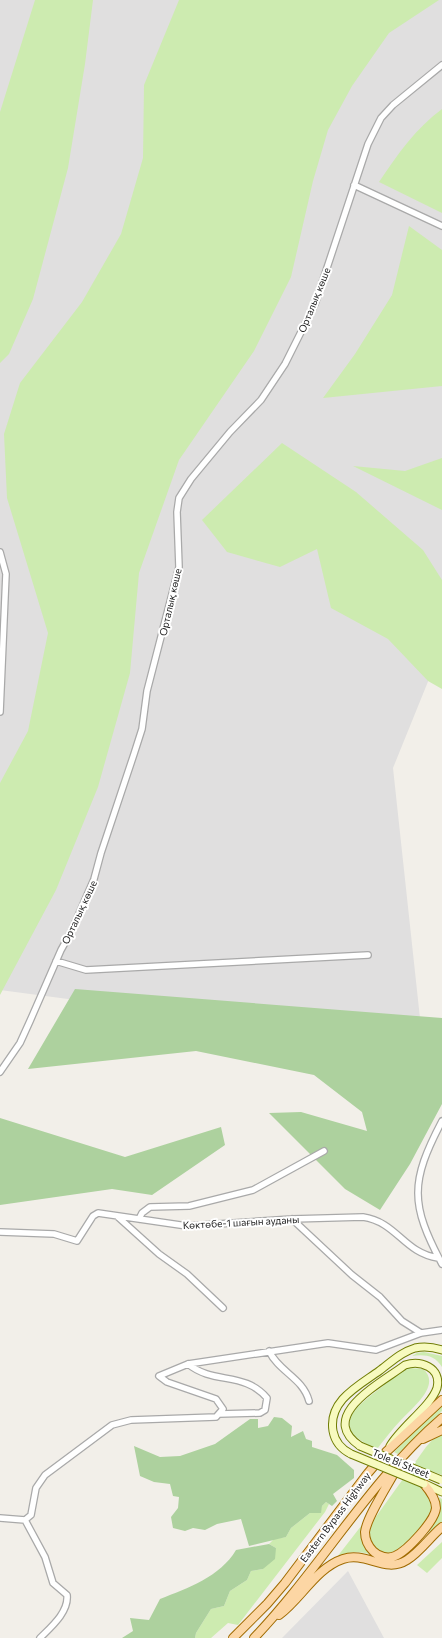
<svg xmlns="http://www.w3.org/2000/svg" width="442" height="1638" viewBox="0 0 442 1638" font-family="Commissioner,sans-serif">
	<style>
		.residential { fill: #e0dfdf }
		.grass { fill: #cdebb0 }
		.forest { fill: #add19e }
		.pier { fill: #fff }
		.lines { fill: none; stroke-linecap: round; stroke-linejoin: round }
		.street-casing { stroke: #a9a9a9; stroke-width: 8 }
		.secondary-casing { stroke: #707d05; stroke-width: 9 }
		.primary-casing { stroke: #a06b00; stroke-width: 10 }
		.street { stroke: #fff; stroke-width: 5.5 }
		.secondary { stroke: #f7fabf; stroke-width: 7 }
		.primary { stroke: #fcd6a4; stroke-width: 8 }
		.secondary-bridge-casing { stroke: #707d05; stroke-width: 9; stroke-linecap: butt }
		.secondary-bridge { stroke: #f7fabf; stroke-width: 7 }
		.labels { text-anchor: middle; stroke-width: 4; stroke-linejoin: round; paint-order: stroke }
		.street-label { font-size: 10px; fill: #222; stroke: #fff }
	</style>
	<rect width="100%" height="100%" fill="#f2efe9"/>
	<path class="residential" d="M0 0H442V647L393 768 423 1046 0 990Z
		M348 1571 384 1638H282Z"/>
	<path class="grass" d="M35 0H93L85 64 68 168 33 299 9 354 0 363V112Z
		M179 0H439L389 33 352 86 328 130 313 181 291 277 254 351 179 460 139 573 130 673 98 787 56 890 0 995V783L28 731 48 633 7 498 4 434 20 383 82 302 121 234 143 158 144 85Z
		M442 109V213L379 182C397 155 416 128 442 109Z
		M409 226 442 250V386L323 398 355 354 392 295Z
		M282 443 356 492 423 550 442 580V689L428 681 388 639 331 608 317 549 280 567 227 552 202 520Z
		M442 458V510L353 466 405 471Z
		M424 1352 442 1356V1367C435 1355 424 1354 412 1356L417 1353Z
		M409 1368 423 1369C442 1385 412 1408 401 1420 392 1429 385 1439 377 1449 333 1430 348 1412 378 1390 388 1382 398 1373 409 1368Z
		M442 1406V1411L398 1454 394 1452 432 1414Z
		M442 1433V1475L431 1471 421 1489C427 1494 433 1502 432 1510 430 1522 400 1552 389 1553 373 1556 367 1537 370 1525L426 1447 436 1436Z
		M439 1497 442 1499V1522L427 1536 439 1514Z
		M326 1502 329 1504 325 1512 238 1625 228 1623 211 1638H195L196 1633 211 1609 224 1606 230 1591 247 1580 251 1571 263 1569 276 1548 269 1544 274 1539 286 1537 291 1528 310 1513H320L322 1506Z
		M365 1521 363 1542 371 1555C358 1550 350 1552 337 1557Z
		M442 1542V1558L427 1573 417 1565Z"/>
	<path class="forest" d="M75 989 442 1018V1104L410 1164 380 1210 345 1189 269 1113 301 1112 367 1131 362 1112 314 1075 196 1051 28 1069Z
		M0 1118 125 1157 221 1127 225 1145 152 1195 112 1189 0 1205Z
		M274 1417 282 1418 292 1426 291 1437 303 1431 306 1439 312 1441V1447L337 1455 354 1470V1478L333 1494 337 1501 332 1506 326 1502 322 1506 321 1513H310L291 1528 286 1537 249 1546 241 1519 217 1524 205 1530 193 1528 185 1531 173 1528 171 1517 178 1508 179 1497 173 1496 170 1484 154 1482 140 1476 134 1446 160 1457 180 1456 215 1444 250 1419H258V1428L268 1426Z
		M269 1544 276 1548 275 1559 263 1569 251 1571 247 1580 230 1591 224 1606 211 1609 196 1633 195 1638H122L133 1631 130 1618 149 1620 160 1599C188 1588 220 1577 236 1550Z"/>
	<path class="pier" d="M377 1449 416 1462 403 1479 365 1465Z"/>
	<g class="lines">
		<g class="street-casing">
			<path id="street" d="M354 185 442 226
				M0 552 6 574 0 712
				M56 961 86 970 368 955
				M0 1072 20 1043 30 1021 61 950 71 932 94 879 101 853 134 754 142 729 147 691 179 567 177 512 179 498 191 479 230 432 261 400 285 364 315 304 368 144 381 118 393 105 442 65
				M442 1121C410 1182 410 1204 442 1264
				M118 1217 159 1254 187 1274 223 1308
				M139 1219 142 1213 150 1207 189 1206 253 1190 324 1151
				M292 1219 352 1275 380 1297 402 1321 421 1333
				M0 1232 54 1234 77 1241 93 1216 98 1213 187 1226 292 1219 363 1217C397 1222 404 1253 438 1258
				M269 1351C279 1372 303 1378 309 1401
				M188 1364C214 1385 244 1371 267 1398L265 1410 260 1413 219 1414
				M0 1518 25 1520 31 1515 36 1488 45 1475 112 1425 131 1420 216 1417 223 1409 216 1399 167 1382 159 1376 188 1364 328 1343 376 1350 421 1333 442 1330
				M25 1520 45 1557 53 1583 67 1595C69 1612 51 1627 40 1638"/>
		</g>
		<g class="secondary-casing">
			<path id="secondary" d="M360 1446C316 1416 381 1383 405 1365 420 1360 442 1367 437 1388 431 1406 401 1427 390 1446
				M351 1454C341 1449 335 1442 333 1431 328 1401 358 1386 379 1371 390 1363 401 1352 415 1348 424 1346 433 1347 442 1350
				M425 1484 442 1492"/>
		</g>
		<g class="primary-casing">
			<path id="primary" d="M423 1439 442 1430
				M398 1466C390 1482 367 1516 365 1532 365 1539 368 1546 373 1551 379 1557 388 1559 395 1556 407 1551 435 1521 436 1508 436 1499 430 1491 424 1484
				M279 1615C301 1599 316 1568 343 1559 366 1551 385 1574 407 1560 420 1552 430 1537 442 1527
				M233 1638 267 1604 285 1583 368 1473 386 1452 442 1400
				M254 1638C320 1569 370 1480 442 1418"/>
		</g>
		<use href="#street" class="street"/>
		<use href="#secondary" class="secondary"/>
		<use href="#primary" class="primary"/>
		<g class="secondary-bridge-casing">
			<path id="secondary-bridge" d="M360 1446 441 1480
				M351 1454 424 1484"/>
		</g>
		<use href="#secondary-bridge" class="secondary-bridge"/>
	</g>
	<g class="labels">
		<g class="street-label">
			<text transform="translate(314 300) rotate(-68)" y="4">Орталық көше</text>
			<text transform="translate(170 602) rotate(-77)" y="4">Орталық көше</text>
			<text transform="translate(79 912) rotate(-65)" y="4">Орталық көше</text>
			<text transform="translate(241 1222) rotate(-3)" y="4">Көктөбе-1 шағын ауданы</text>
			<text transform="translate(401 1463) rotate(22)" y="4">Tole Bi Street</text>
			<text transform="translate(335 1517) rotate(-53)" y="4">Eastern Bypass Highway</text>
		</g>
	</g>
</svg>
